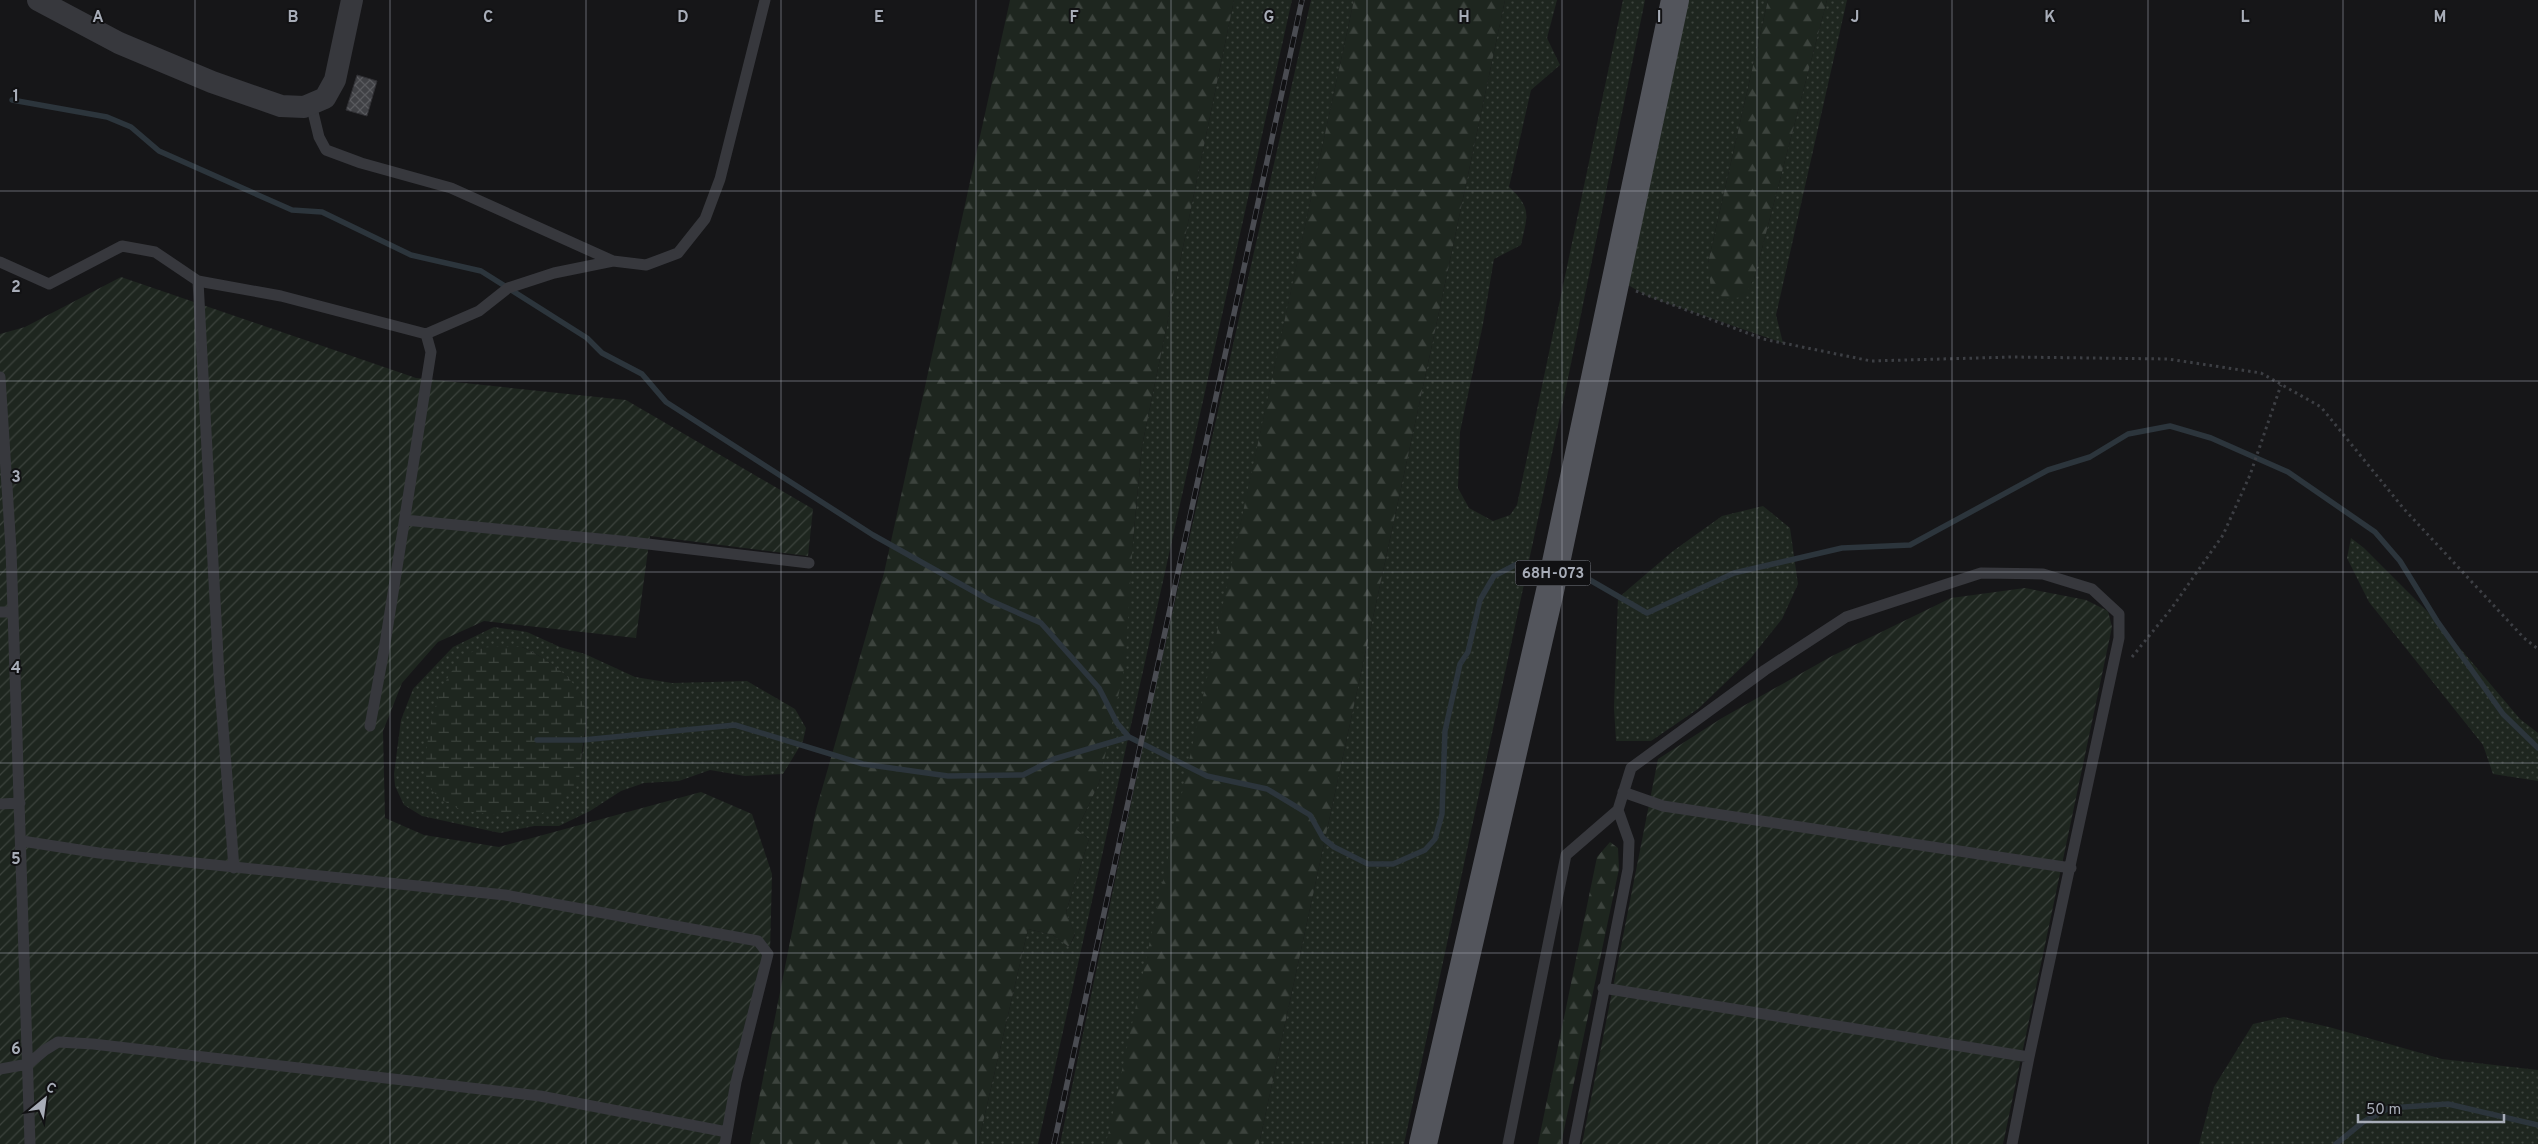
<svg xmlns="http://www.w3.org/2000/svg" width="2538" height="1144" viewBox="0 0 2538 1144" font-family="Overpass,sans-serif">
	<style>
		.grass { fill: url(#grass-dots); fill-rule: evenodd }
		.forest { fill: url(#forest-firs) }
		.wetland { fill: url(#wetland-marsh) }
		.garden { fill: url(#garden-furrows) }
		.lines { fill: none; stroke-linecap: round; stroke-linejoin: round }
		.stream { stroke: #2c353c; stroke-width: 5.5 }
		.building { fill: url(#building-cross-hatch); stroke: #303034 }
		.path { stroke: #3d3f44; stroke-width: 3; stroke-dasharray: 2.5 4; stroke-linecap: butt }
		.service { stroke: #37383d; stroke-width: 11 }
		.minor { stroke: #37383d; stroke-width: 22 }
		.primary { stroke: #53555c; stroke-width: 28 }
		.rail-casing { stroke: #4a4c52; stroke-width: 5.5 }
		.rail { stroke: #111113; stroke-width: 4; stroke-dasharray: 11; stroke-linecap: butt }
		.grid { fill: none; stroke: #a8adb8; stroke-width: 1; stroke-opacity: 0.55 }
		.labels { text-anchor: middle; stroke-width: 4; stroke-linejoin: round; paint-order: stroke }
		.shield { fill: #111113; stroke: #7b7e86; stroke-width: 1 }
		.shield-label { font-size: 15px; font-weight: bold; fill: #a8adb8 }
		.grid-label { font-size: 16px; text-anchor: middle; font-weight: bold; fill: #a8adb8; stroke: #111113; stroke-width: 4; stroke-linejoin: round; paint-order: stroke }
	</style>
	<defs>
		<pattern id="grass-dots" width="8" height="8" patternUnits="userSpaceOnUse" patternTransform="scale(1.25)"><rect width="8" height="8" fill="#1e261f"/><path d="M2 2h.1M6 6h.1" fill="none" stroke="#3c433d" stroke-width="1.8" stroke-linecap="round"/></pattern>
		<pattern id="forest-firs" width="22" height="20" patternUnits="userSpaceOnUse" patternTransform="scale(1.25)"><rect width="22" height="20" fill="#1e261f"/><path d="M5 1l3.5 6h-7zM16 11l3.5 6h-7z" fill="#3c433d"/></pattern>
		<pattern id="wetland-marsh" width="20" height="14" patternUnits="userSpaceOnUse" patternTransform="scale(1.25)"><rect width="20" height="14" fill="#1e261f"/><path d="M1 5h8M5 5V1M11 12h8M15 12V8" fill="none" stroke="#3c433d"/></pattern>
		<pattern id="garden-furrows" width="10" height="10" patternUnits="userSpaceOnUse" patternTransform="scale(1.25)"><rect width="10" height="10" fill="#1e261f"/><path d="M-1 1l2-2M0 10L10 0M9 11l2-2" fill="none" stroke="#3c433d"/></pattern>
		<pattern id="building-cross-hatch" width="8" height="8" patternUnits="userSpaceOnUse" patternTransform="scale(1.25)"><rect width="8" height="8" fill="#404145"/><path d="M0 0l8 8M0 8l8-8" fill="none" stroke="#595a5e"/></pattern>
	</defs>
	<rect width="100%" height="100%" fill="#161618"/>
	<path class="grass" d="M1234 0H1292L1038 1144H978L1028 929 1053 935 1069 947 1075 935 1066 912 1089 839 1077 830 1099 783 1133 541 1142 446Z
		M1311 0H1354L1114 1111 1106 1144H1060L1152 703Z
		M1505 0H1557L1547 38 1560 65 1531 90 1509 187C1533 209 1527 216 1521 245L1494 259 1483 324 1460 432 1458 488 1469 508 1493 521 1510 515 1517 505 1623 0H1645L1566 388 1404 1144H1259L1432 345Z
		M1684 0H1768L1708 263 1754 279 1827 0H1847L1776 315 1783 343 1649 297 1628 285Z
		M1763 506 1790 528 1798 584 1782 619 1750 659 1698 709 1651 741H1616L1614 708 1618 598 1673 551 1722 516Z
		M2351 538 2364 548 2437 621 2520 719 2538 733V781L2493 774 2483 745 2369 602 2347 558Z
		M494 627 527 632 560 647 585 654 635 677 672 683 747 681 795 709 806 728 803 741 783 774 745 776 710 770 679 781 644 783 621 791 590 811 559 826H534L500 833 422 816 404 805 395 786 394 774 401 720 413 689 453 647ZM522 647C548 659 584 682 586 715 588 735 580 756 580 777L481 648Z
		M2284 1017 2329 1027 2442 1059 2538 1070V1144H2199L2214 1087 2253 1024Z"/>
	<path class="forest" d="M1010 0H1234L1142 446 1133 541 1125 665 1099 783 1077 830 1089 839 1066 912 1075 934 1069 947 1053 935 1028 929 978 1144H750L816 810 884 573Z
		M1354 0H1505L1432 345 1259 1144H1106Z
		M1768 0H1827L1754 279 1744 297 1725 299 1711 289 1708 263Z
		M1610 842 1618 848 1619 869 1561 1144H1538L1597 857Z"/>
	<path class="wetland" d="M522 647C548 659 585 682 586 715 587 727 583 741 582 752 580 765 583 778 573 788 564 797 551 812 537 815 529 817 519 815 511 815 480 814 444 813 427 783 424 778 426 768 426 761 427 729 440 671 470 653 484 644 506 647 522 647Z"/>
	<path class="garden" d="M121 277 416 378 626 400 813 509 808 556 650 536 636 638 484 621 438 642 402 683 383 731 385 818 424 835 499 847 701 792 752 814 772 874 770 952 726 1144H0V334L25 327Z
		M2025 588 2086 600 2108 611 2112 627 2003 1144H1582L1658 759 1722 718 1832 656 1951 598Z"/>
	<g class="lines">
		<path class="stream" d="M12 100 107 117 131 127 159 151 292 210 322 212 411 255 481 271 587 338 602 353 642 374 666 402 873 535 989 600 1041 623 1099 688 1117 723 1129 737 1207 776 1267 789 1310 815 1323 838 1334 847 1368 864H1393L1425 850 1435 839 1442 814 1445 731 1460 664 1468 652 1480 600 1494 576 1519 563
			M1583 576 1647 613 1734 573 1842 548 1910 545 2048 470 2090 457 2128 434 2170 426 2211 438 2288 472 2375 532 2400 561 2437 621 2503 714 2538 748
			M537 740H583L735 725 863 764 948 776 1023 775 1054 759 1129 737
			M2336 1144 2363 1122 2389 1108 2448 1104 2538 1125"/>
	</g>
	<path class="building" d="M357 75 377 81 367 116 346 110Z"/>
	<g class="lines">
		<path class="path" d="M1636 291 1763 339 1871 361 2012 357 2168 359 2261 373 2321 407 2404 509 2524 638 2538 649
			M2132 657 2171 609 2223 535 2250 475 2281 385"/>
		<path class="service" d="M311 104 319 137 326 150 361 163 451 188 613 261 646 265 678 253 705 219 720 179 765 0
			M0 262 49 284 122 246 155 252 198 281 281 296 426 334 479 311 508 288 554 273 613 261
			M198 281 219 675 234 868
			M0 377 11 549 30 1144
			M405 520 631 542 809 563
			M0 612H13
			M370 726 384 650 431 352 426 334
			M1623 792 1663 806 2071 868
			M0 804 20 803
			M22 841 99 853 505 895 758 941 768 954 736 1082 725 1144
			M1603 988 2029 1057 2012 1144
			M0 1069 28 1064 45 1050 58 1042 93 1044 540 1096 727 1132
			M1508 1144 1566 855 1618 810 1631 768 1765 670 1846 617 1981 573 2043 574 2092 589 2119 614V638L2029 1057
			M1574 1144 1628 869 1629 841 1618 810"/>
		<path class="minor" d="M38 0 119 43 212 82 281 106 304 107 325 98 335 80 352 0"/>
		<path class="primary" d="M1423 1144 1550 591 1675 0"/>
		<g class="rail-casing">
			<path id="rail" d="M1054 1144 1302 0"/>
		</g>
		<use href="#rail" class="rail"/>
	</g>
	<path class="grid" d="M195 0V1144M390 0V1144M586 0V1144M781 0V1144M976 0V1144M1171 0V1144M1367 0V1144M1562 0V1144M1757 0V1144M1952 0V1144M2148 0V1144M2343 0V1144M0 191H2538M0 381H2538M0 572H2538M0 763H2538M0 953H2538"/>
	<g class="labels">
		<rect class="shield" x="1515.5" y="560.5" width="75" height="25" rx="4"/>
		<g class="shield-label">
			<text x="1553" y="578">68Н-073</text>
		</g>
	</g>
	<g class="grid-label">
		<text x="98" y="22">A</text>
		<text x="293" y="22">B</text>
		<text x="488" y="22">C</text>
		<text x="683" y="22">D</text>
		<text x="879" y="22">E</text>
		<text x="1074" y="22">F</text>
		<text x="1269" y="22">G</text>
		<text x="1464" y="22">H</text>
		<text x="1659" y="22">I</text>
		<text x="1855" y="22">J</text>
		<text x="2050" y="22">K</text>
		<text x="2245" y="22">L</text>
		<text x="2440" y="22">M</text>
		<text x="16" y="101">1</text>
		<text x="16" y="292">2</text>
		<text x="16" y="482">3</text>
		<text x="16" y="673">4</text>
		<text x="16" y="864">5</text>
		<text x="16" y="1054">6</text>
	</g>
	<g transform="translate(45 1099) rotate(29)" stroke="#111113" stroke-width="4" paint-order="stroke">
	<path d="M0-4L9 19L0 12L-9 19Z" fill="#a8adb8"/>
	<text y="-8" font-size="14" font-weight="bold" text-anchor="middle" fill="#a8adb8">С</text>
	</g>
	<path d="M2358 1114v8h146v-8" fill="none" stroke="#a8adb8" stroke-width="2.5"/>
	<text x="2366" y="1114" font-size="15" fill="#a8adb8" stroke="#111113" stroke-width="4" paint-order="stroke">50 m</text>
</svg>
